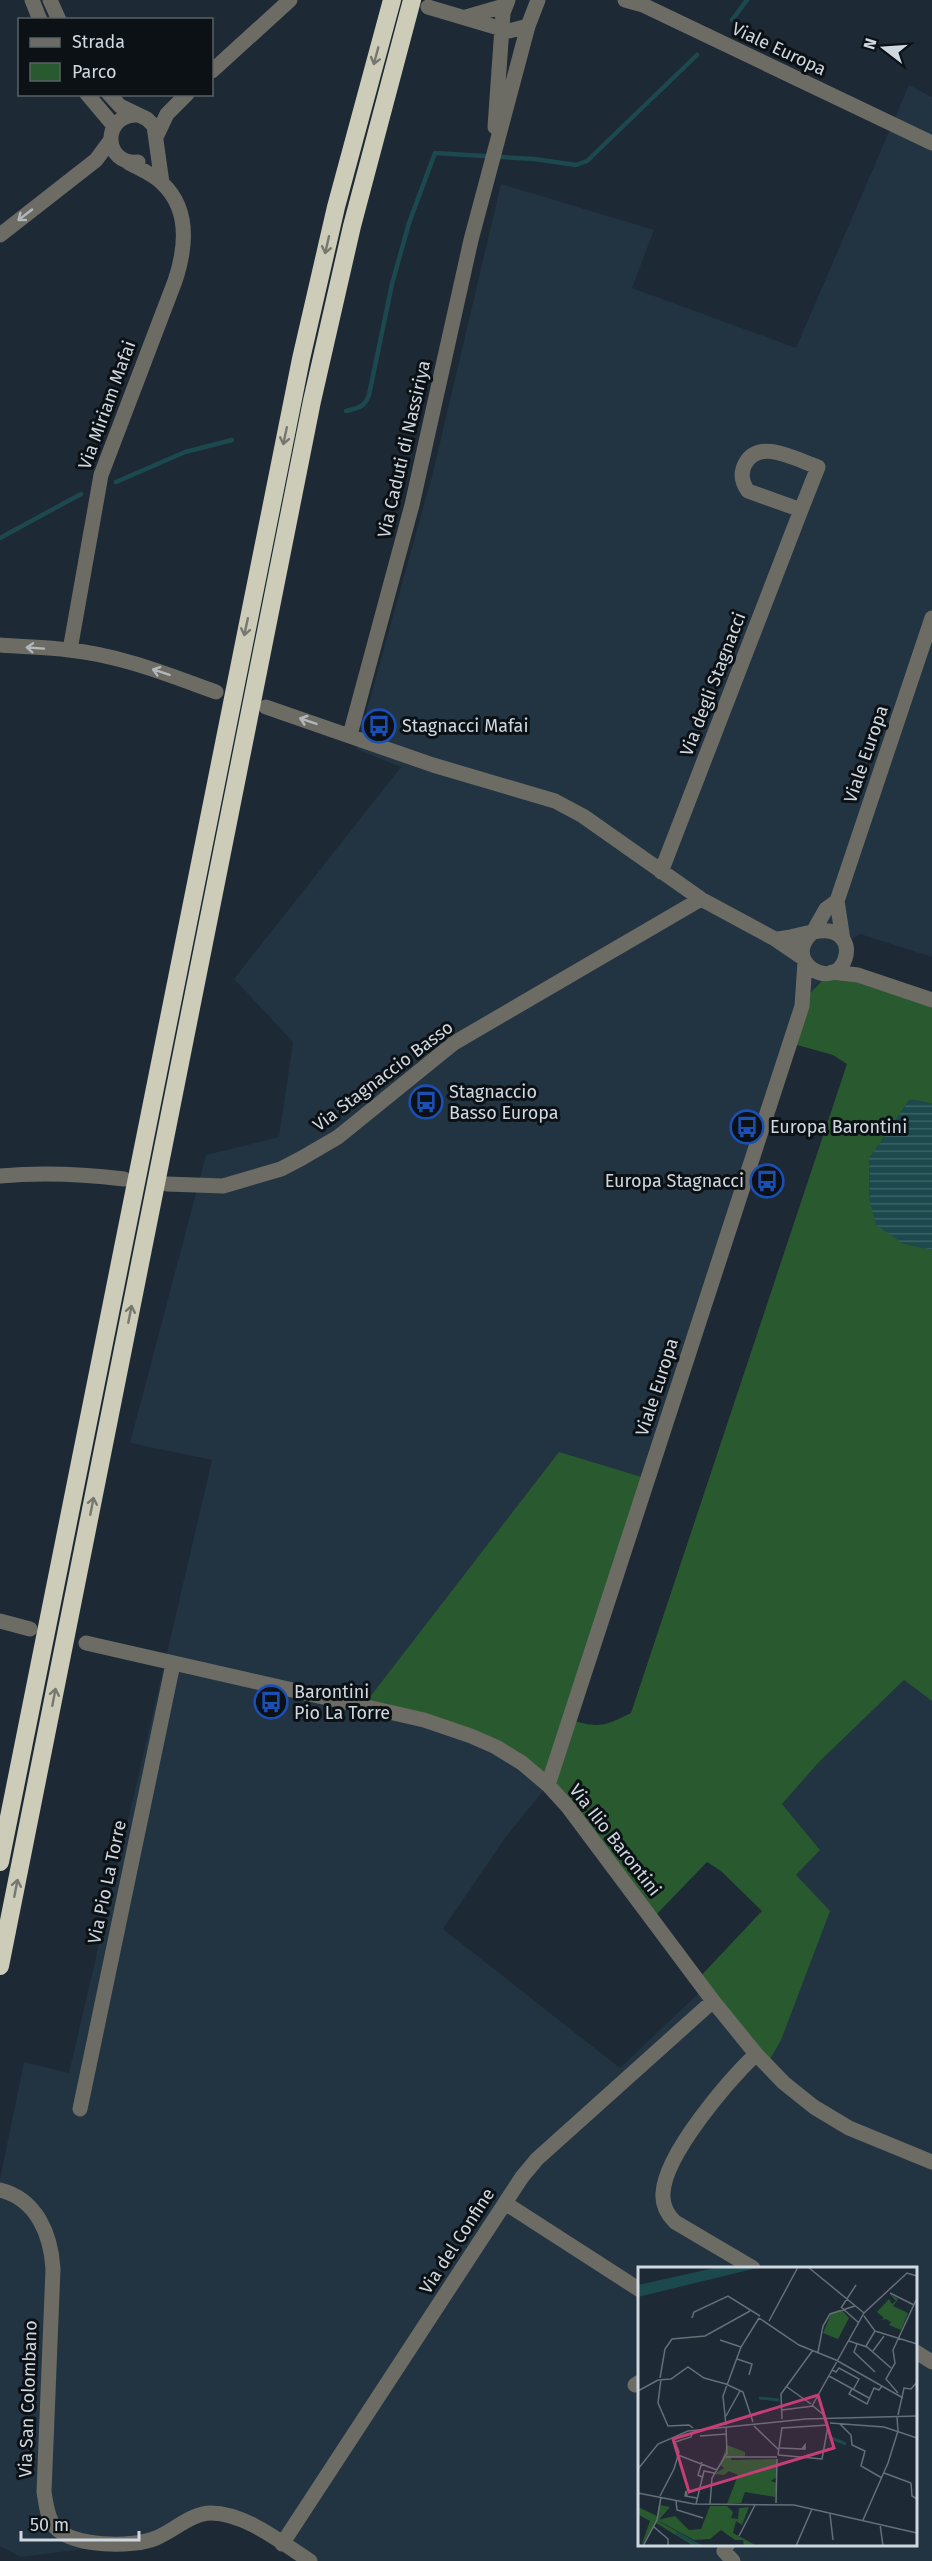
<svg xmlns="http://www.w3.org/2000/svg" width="932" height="2561" viewBox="0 0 932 2561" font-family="'Fira Sans',sans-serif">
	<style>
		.built { fill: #223342; fill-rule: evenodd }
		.green { fill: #295a2f }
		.water { fill: url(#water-rules) }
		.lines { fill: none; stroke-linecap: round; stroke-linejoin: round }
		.stream { stroke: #1c494d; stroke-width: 4.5 }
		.minor { stroke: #6c6c65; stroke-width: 15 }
		.highway { stroke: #ccccb9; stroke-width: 18 }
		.oneway { stroke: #767870 }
		.oneway2 { stroke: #b2b8ba }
		.labels { text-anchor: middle; stroke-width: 6; stroke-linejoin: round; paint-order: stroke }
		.street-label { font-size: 18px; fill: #d0d8df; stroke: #0c1116 }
		.poi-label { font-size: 18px; fill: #d0d8df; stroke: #0c1116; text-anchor: start }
		.inset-river { fill: none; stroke: #1c494d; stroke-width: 3 }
		.inset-road { fill: none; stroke: #656f78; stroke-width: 1.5 }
		.view { fill: #c53e75; fill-opacity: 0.15; stroke: #c53e75; stroke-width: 3 }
		.inset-edge { fill: none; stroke: #d0d8df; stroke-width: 3 }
	</style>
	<defs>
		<pattern id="water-rules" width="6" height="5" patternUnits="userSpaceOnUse" patternTransform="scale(1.5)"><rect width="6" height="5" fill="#1c494d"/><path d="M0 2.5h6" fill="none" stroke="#3c6266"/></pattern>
	</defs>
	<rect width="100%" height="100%" fill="#1d2934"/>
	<path class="built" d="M909 85 932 97V957L860 934 845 943 829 973 815 986 648 1479 471 1736 548 1785 505 1838 443 1929 620 2068 704 1988 796 1875 820 1850 782 1804 819 1762 904 1680 932 1701V2561H310L225 2515 123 2544 21 2557 0 2546V2179L24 2062 69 2073 212 1460 130 1443 206 1155 279 1137 293 1042 234 979 401 767 356 749 433 472 501 184 654 230 632 288 796 348ZM640 2268H916V2544H640Z"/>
	<path class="green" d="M829 973 932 1000V1104L910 1099 869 1159 870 1203 902 1243 932 1250V1701L904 1680 819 1762 782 1804 820 1850 796 1875 830 1911 781 2040 766 2066 697 1980 762 1911 721 1871 707 1862 652 1919 568 1807 496 1747 363 1706 559 1452 648 1479 569 1719C599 1729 604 1726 631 1713L847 1064 833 1055 790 1043 803 1001Z"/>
	<path class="water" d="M910 1099 932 1104V1250L902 1243 876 1225 870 1203 869 1159Z"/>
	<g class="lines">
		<path class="stream" d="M732 20 747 0
			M346 411C358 408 365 407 369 395L392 284 409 223 435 153 534 159 576 165 587 161 697 55
			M116 482 185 452 232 440
			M0 538 81 494"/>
		<path class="minor" d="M32 0 40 20
			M50 0 59 20
			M625 0 643 5 932 143
			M428 7 509 31 528 26
			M466 17 504 6
			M212 71 290 0
			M87 94 114 126
			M109 94 120 106 147 119 154 126 162 183
			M135 115C101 117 104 165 138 162
			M495 127 503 13 508 0
			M157 135 167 114 187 94
			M0 235 96 160 110 141
			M0 645C23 647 47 647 69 650 120 655 169 675 216 692
			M70 650 101 475 175 281C186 248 190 209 162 183 153 174 140 169 129 163
			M266 707 433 765 555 801 583 816 701 899 775 939 803 958
			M350 735 412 505 471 240 528 26 538 0
			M661 872 801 510 818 467C797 460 759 437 745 464 740 474 742 483 748 491L801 510
			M813 932 826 909 837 901
			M775 939C797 939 832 919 844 941 847 946 847 953 845 959 833 993 781 961 812 933
			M843 940 837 901 932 618
			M832 972 858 975 932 1000
			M0 1176C42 1172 82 1174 124 1179
			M167 1184 223 1186 281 1169 302 1158 338 1137 454 1043 701 899
			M0 1621 30 1629
			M86 1643 424 1720 471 1736 496 1747 522 1763 548 1785 568 1807 713 2001 756 2054 784 2083 814 2107 849 2128 932 2162
			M548 1785 802 1006 805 962
			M80 2109 173 1664
			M0 2190C37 2199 51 2235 53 2269L44 2492C46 2503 47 2518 55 2527 72 2547 133 2548 156 2538 173 2531 192 2513 211 2513 245 2513 282 2543 310 2561
			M505 2203 640 2290
			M753 2268 675 2222C667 2214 662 2204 663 2193 665 2154 728 2081 756 2054
			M916 2352 932 2362
			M635 2385 640 2382
			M282 2544 522 2177 537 2159 713 2001
			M728 2544 724 2551 733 2561"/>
		<path class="highway" d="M0 1862 301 359 336 207 392 0
			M0 1966 312 401 352 226 412 0"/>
	</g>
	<defs><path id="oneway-shaft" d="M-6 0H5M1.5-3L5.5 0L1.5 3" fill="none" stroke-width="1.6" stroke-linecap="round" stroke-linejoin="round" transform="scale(1.5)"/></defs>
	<g class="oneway">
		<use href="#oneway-shaft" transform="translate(376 56) rotate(105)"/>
		<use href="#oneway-shaft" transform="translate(327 245) rotate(103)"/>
		<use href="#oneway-shaft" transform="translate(285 436) rotate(102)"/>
		<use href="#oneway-shaft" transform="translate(246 627) rotate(102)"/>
		<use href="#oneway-shaft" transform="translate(130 1314) rotate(-79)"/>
		<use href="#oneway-shaft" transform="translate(92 1506) rotate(-79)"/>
		<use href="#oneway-shaft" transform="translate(54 1697) rotate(-79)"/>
		<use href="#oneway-shaft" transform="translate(16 1888) rotate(-79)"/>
	</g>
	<g class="oneway2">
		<use href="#oneway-shaft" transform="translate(25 215) rotate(142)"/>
		<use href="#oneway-shaft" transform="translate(35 648) rotate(-176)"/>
		<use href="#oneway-shaft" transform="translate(161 672) rotate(-162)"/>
		<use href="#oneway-shaft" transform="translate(308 721) rotate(-161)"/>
	</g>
	<defs>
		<g id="bus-ring" transform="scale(1.725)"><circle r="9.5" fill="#0c1116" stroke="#1a4fb4" stroke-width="1.5"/><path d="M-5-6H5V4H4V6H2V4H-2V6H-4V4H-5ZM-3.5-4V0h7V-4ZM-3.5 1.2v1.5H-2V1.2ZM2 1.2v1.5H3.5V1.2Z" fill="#1a4fb4"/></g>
	</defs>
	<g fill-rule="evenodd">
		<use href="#bus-ring" x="379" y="726"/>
		<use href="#bus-ring" x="426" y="1102"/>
		<use href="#bus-ring" x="747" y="1127"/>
		<use href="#bus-ring" x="767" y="1181"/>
		<use href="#bus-ring" x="271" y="1702"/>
	</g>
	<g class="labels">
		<g class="street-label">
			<text transform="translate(779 49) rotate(25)" y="6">Viale Europa</text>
			<text transform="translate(107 405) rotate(-70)" y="6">Via Miriam Mafai</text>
			<text transform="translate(404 449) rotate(-77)" y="6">Via Caduti di Nassiriya</text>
			<text transform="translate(713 684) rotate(-69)" y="6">Via degli Stagnacci</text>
			<text transform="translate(866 754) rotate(-71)" y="6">Viale Europa</text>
			<text transform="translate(383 1076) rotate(-37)" y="6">Via Stagnaccio Basso</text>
			<text transform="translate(657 1387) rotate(-72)" y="6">Viale Europa</text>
			<text transform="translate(615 1840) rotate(52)" y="6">Via Ilio Barontini</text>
			<text transform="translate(107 1882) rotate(-78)" y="6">Via Pio La Torre</text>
			<text transform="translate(457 2241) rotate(-57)" y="6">Via del Confine</text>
			<text transform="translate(28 2399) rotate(-88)" y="6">Via San Colombano</text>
		</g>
		<g class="poi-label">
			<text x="402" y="732">Stagnacci Mafai</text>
			<text x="449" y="1098">Stagnaccio<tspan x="449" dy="21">Basso Europa</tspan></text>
			<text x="770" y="1133">Europa Barontini</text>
			<text x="744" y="1187" text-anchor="end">Europa Stagnacci</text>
			<text x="294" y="1698">Barontini<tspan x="294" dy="21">Pio La Torre</tspan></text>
		</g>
	</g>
	<g transform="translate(638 2267)">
		<rect width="279" height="279" fill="#1d2934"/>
		<path d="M252 27 260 32 255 39 270 46 263 63 251 58 253 55 248 52 243 53 246 51 239 45 251 32 254 37 258 34ZM204 43 211 51 200 72 185 66 193 47ZM89 178 107 185V190H92L94 193 139 192V210L133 214 139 216 137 230 107 225 103 236 89 237 100 208 91 204 86 208 76 207 86 201 82 198ZM21 238 32 240 20 254 65 279H56L18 256 3 279 12 254 1 248 0 240 19 249Z" fill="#295a2f"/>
		<path d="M72 239H89L95 245 93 251 100 252 101 241 111 240 104 258 98 254 95 266 119 279H106L105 273H97L83 263 72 272 56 273 19 253 37 249 51 263 63 262Z" fill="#295a2f"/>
		<path d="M81 0H123L0 30V18Z" fill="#1c494d"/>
		<path class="inset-river" d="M121 131 141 133M191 170 208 177M38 266 60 278"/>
		<path class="inset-road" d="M170 0 226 46M252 26 276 38M203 41 218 18M204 41 221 56M226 49 237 64 228 79M54 51 56 45 90 29 122 49M121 51 161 78 198 93 265 131M131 54 160 0M237 64 279 77M82 73 103 80M211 74 229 80 253 101M219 77 216 85 237 105M235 84 246 69M180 85 185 59 192 47 217 39M99 92 114 97 111 108M194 103 198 105 201 101 221 112 215 123M191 109 231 131M22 111 27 82 34 72 67 69 112 44M23 112 20 136 30 159 51 158 55 161M20 113 33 112 50 100 66 111 88 117 105 125 115 155M149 120 173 137M214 122 211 127 229 137 236 121 241 123 244 119M0 124 20 113M260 126 248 112 257 96 255 83 279 31M174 139 226 46 269 6 279 9M144 143 175 139 187 149M260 148 266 121 273 122 279 115M88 149 102 124M144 152 143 127 175 83M192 156 246 160 279 171M202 157 213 168 214 178 227 184 223 199 244 211M88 158 85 129 103 80 121 51M116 159 141 183M144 161 190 158M62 169 88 167M142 181 164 182 167 178V182H164M40 188 79 203M140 188 184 192 190 159M140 188 144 160M88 190H139M64 195 60 208 64 210M0 202 20 177 50 164 168 152 279 149M246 206 273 216M273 216 274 229 279 232M0 226 56 237 156 238 279 266M22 229 36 202 41 185 37 175 53 170 55 165M49 229 48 224 47 229 59 231M38 234 39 243 65 251M138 236 139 192M58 237 66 204 76 206M72 237 74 211 89 186 88 161M192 247 195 273M225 253 250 196 260 164 259 150M242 257 245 279M16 260 30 272V279M101 269 117 238M5 279 19 253 23 230M158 279 174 242"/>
		<path class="view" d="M180 128 196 181 51 225 35 172Z"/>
		<rect width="279" height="279" class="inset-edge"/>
	</g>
	<rect x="18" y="18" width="195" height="78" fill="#0c1116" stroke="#5a6166" stroke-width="1.5"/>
	<rect x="30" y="38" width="30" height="9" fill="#6c6c65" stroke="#5a6166" stroke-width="1.5"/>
	<text x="72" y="48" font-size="18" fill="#d0d8df">Strada</text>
	<rect x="30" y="63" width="30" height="18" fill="#295a2f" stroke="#5a6166" stroke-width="1.5"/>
	<text x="72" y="78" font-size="18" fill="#d0d8df">Parco</text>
	<g transform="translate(884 48) rotate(287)" stroke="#0c1116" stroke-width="4.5" paint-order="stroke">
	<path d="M0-4.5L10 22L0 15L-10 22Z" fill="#d0d8df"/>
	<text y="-9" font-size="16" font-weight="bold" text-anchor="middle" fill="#d0d8df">N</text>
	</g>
	<path d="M21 2531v9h118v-9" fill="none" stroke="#d0d8df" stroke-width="3"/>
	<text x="30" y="2531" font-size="18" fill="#d0d8df" stroke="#0c1116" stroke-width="4.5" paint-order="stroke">50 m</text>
</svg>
